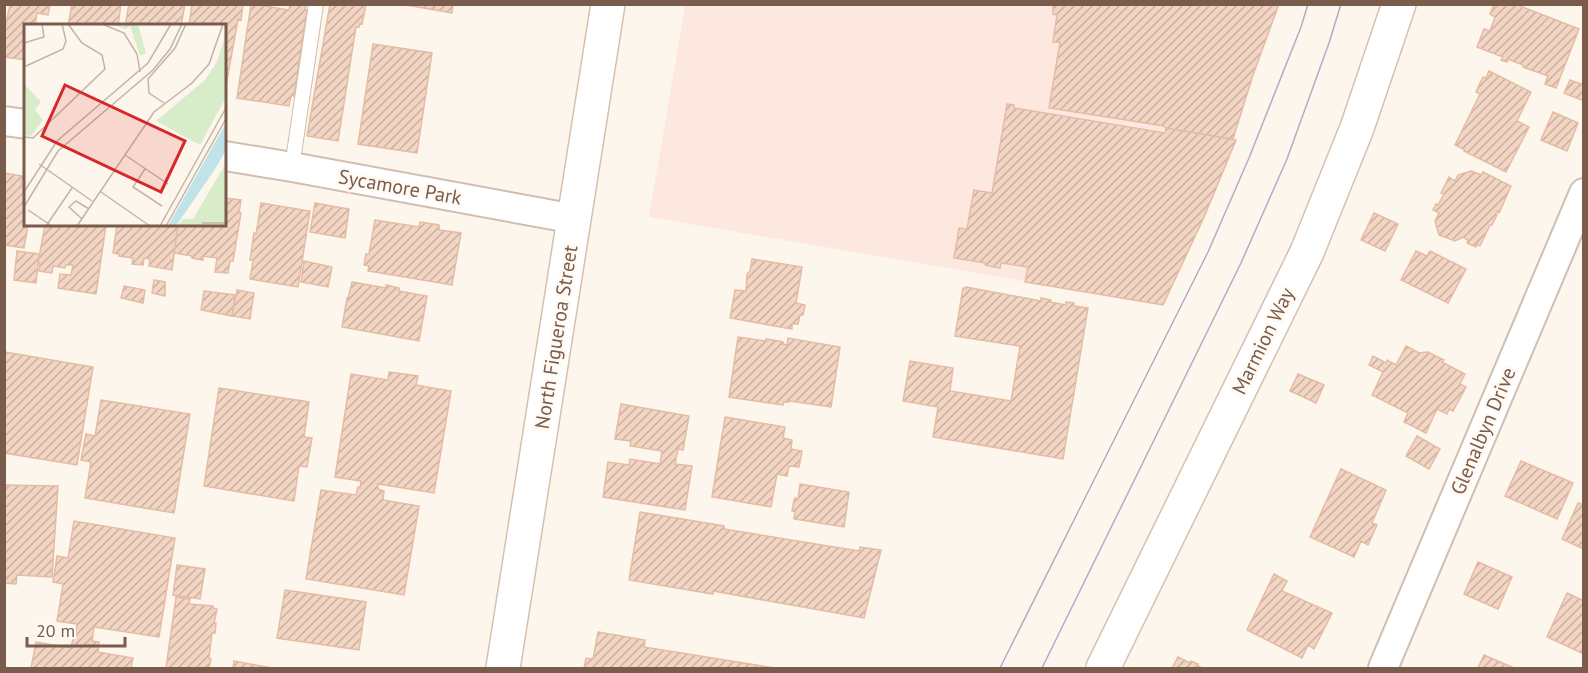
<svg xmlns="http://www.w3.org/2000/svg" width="1588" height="673" viewBox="0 0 1588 673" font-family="'PT Sans',sans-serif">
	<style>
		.commercial { fill: #fde8e0 }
		.building { fill: url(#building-hatch); stroke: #e6bba3; stroke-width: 1.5 }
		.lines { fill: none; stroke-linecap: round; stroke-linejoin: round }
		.lane-casing { stroke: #d1beb0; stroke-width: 16 }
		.street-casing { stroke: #d1beb0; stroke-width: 32 }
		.secondary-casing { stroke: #d6c0b0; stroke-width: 36 }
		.lane { stroke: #fff; stroke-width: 14 }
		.street { stroke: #fff; stroke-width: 28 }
		.secondary { stroke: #fff; stroke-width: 33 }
		.tram { stroke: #b9a8c9; stroke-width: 1.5 }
		.labels { text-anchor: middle; stroke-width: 6; stroke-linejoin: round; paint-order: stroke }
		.street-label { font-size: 20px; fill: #7a5c4d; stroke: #fffaf3 }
		.inset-road { fill: none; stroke: #c5b3a7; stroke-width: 1.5 }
		.view { fill: #d62828; fill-opacity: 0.15; stroke: #d62828; stroke-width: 3 }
		.inset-edge { fill: none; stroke: #7a5c4d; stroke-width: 3 }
	</style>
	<defs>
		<pattern id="building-hatch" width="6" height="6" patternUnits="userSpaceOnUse" patternTransform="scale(1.5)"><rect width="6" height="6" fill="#f3d5c3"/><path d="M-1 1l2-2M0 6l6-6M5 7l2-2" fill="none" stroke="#cab0a1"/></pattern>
	</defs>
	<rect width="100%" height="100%" fill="#fdf6ec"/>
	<path class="commercial" d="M685 5H1279L1253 75 1233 138 1236 140 1163 305 649 217Z"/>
	<path class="building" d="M10 4H50L48 15 37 13 35 26H26V60L4 57V34Z
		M72 4H121L118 26H68Z
		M129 4H185L181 26H125Z
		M192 4H243L241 20 238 19 226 86 225 85V26H186L189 25Z
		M251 4H266L265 6 289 10 290 4H306L305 10H307L294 96H291L289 106 237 98Z
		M330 4H366L362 24 360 23 359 27H356L338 141 307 136Z
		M400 4H453L452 13Z
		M1053 4H1279L1253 75 1233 139 1166 128 1164 126 1049 108 1060 42H1053L1057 15 1053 14Z
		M1494 4H1515L1579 29 1556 88 1545 84 1548 76 1523 67V65L1508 59 1507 62 1501 60 1503 57 1477 47 1484 29 1490 31 1495 17 1490 14Z
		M373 44 432 53 417 153 358 144Z
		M1489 71 1531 92 1517 121 1529 127 1506 172 1464 151 1465 150 1455 145 1480 94 1476 92 1483 77 1486 78Z
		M1570 80 1584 85V101L1564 93Z
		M1007 104 1014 105V108L1165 133 1166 128 1236 140 1205 215 1163 305 1025 282 1028 267 1002 263H1001L1000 268 985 265 986 263 954 258 959 228 967 229 974 190 992 193Z
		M1553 112 1578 123 1567 151 1541 140Z
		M1471 171 1481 175 1483 172 1511 186 1499 213 1497 211 1496 214 1497 215 1492 225H1490L1480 246 1477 244 1476 247 1467 243 1468 240 1463 237 1455 241 1439 235 1435 221 1439 213 1433 210 1436 204 1438 205 1444 194 1441 193 1449 177 1455 181 1458 175Z
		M4 173 23 176 21 185 26 186V225H28L24 248 4 245Z
		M225 198 241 200 239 213H241L233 261H230L228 273 215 272 217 258 203 256V260L192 258V256L174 253 178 225H225Z
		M261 203 310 211 298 287 250 279 253 260H250L254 233 256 234Z
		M315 203 349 209 345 238 310 232Z
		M1374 213 1398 224 1385 251 1361 240Z
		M375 220 419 227 420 222 439 225V230L461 233 452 285 368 271 369 266 364 265 366 254H369Z
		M45 225H106L96 294 58 288 60 274 71 275 73 265H66L65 268 53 266 52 273 39 271 40 263H38Z
		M117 225H178L172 270 149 266 150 259 144 258 143 265 132 264 133 258 119 256V254L113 253Z
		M17 251 39 254 36 283 14 280Z
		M1416 251 1427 256 1430 251 1466 269 1448 303 1401 280Z
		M752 259 802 267 796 303 805 305 803 315H800L798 324H792V329L730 318 735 290 746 291 747 274 750 271Z
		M304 261 332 267 328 287 301 282Z
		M154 280 165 282V296L152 293Z
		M352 282 386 288V285L399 288V291L427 296 419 341 342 327 347 298 348 299Z
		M124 286 145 290 143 303 121 298Z
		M966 287 1041 301V298L1051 300 1050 302 1066 305V302L1074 303V306L1088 308 1063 459 933 437 938 407 903 401 910 361 953 368 950 391 1011 401 1020 346 955 336 963 288H966Z
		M237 290 254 293 250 319 232 316Z
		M204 291 235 295 232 316 201 310Z
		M738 337 766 341V339L783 342V344L787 345 788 338 840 347 831 407 790 401 789 402H784L783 405 729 397Z
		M1406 346 1419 353 1428 352 1444 360 1442 362 1465 374 1460 384 1466 387 1453 411 1449 409 1447 414 1437 409 1426 433 1404 422 1408 413 1372 395 1383 372 1369 365 1373 356 1386 363 1387 360 1396 365Z
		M5 352 93 367 77 465 4 453Z
		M389 372 418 376 416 385 451 391 434 493 378 484V489L384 491 383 500 419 506 404 595 306 579 321 490 356 495 358 487 360 488 361 481 335 477 351 374 388 380Z
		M1298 374 1324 385 1316 403 1290 391Z
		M219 388 309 402 304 437 312 438 307 467 299 466 294 501 204 486Z
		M101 400 190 414 174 513 85 498 91 462 81 460 86 434 95 436Z
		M621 404 689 416 683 450 678 449 675 464 692 466 685 510 603 497 608 462 629 465 630 459 660 464 662 451 630 446 631 441 615 439Z
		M725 417 785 427 783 438 792 440 791 449 802 451 799 467 789 466 787 476 777 474 771 507 712 497Z
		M1417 436 1440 449 1429 469 1406 456Z
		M1521 461 1573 483 1557 519 1505 496Z
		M1341 469 1386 490 1372 523 1377 525 1368 545 1361 541 1354 557 1310 537Z
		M800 484 849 492 844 527 794 519 795 512 792 511 794 500 795 498 798 499Z
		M4 485 58 486 52 577 17 575 16 584 4 583Z
		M1578 503 1584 505V549L1562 539Z
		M640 512 724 526V529L859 551 860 547 881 550 864 618 713 591V594L629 580Z
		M74 521 175 538 159 637 94 627 92 641 99 642 98 652 133 658 131 668H31L36 642 71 648 73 639H75L77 624 57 621 63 584 53 582 57 556 68 558Z
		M1478 562 1512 577 1498 609 1464 594Z
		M177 565 205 569 200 599 173 595Z
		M1274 574 1287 581 1282 591 1332 613 1314 649 1308 645 1302 658 1247 630Z
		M285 590 366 602 359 650 277 638Z
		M1567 593 1584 601V654L1547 637Z
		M176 597 190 599 189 604 213 606V608L217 609 214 623H216L215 633H212L209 658 211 659 209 668H166Z
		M598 632 645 640 644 647 774 668H584L586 658 593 659Z
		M1484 655 1514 668H1478Z
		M1178 657 1190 663 1191 661 1198 664V666L1202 668H1172Z
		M234 661 272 668H233Z"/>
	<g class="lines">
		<g class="lane-casing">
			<path id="lane" d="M292 167 316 4"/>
		</g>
		<g class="street-casing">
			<path id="street" d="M4 121 26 124
				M225 156 292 167 575 219
				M1383 668 1584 193"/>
		</g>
		<g class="secondary-casing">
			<path id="secondary" d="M503 668 608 4
				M1103 668 1307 252 1357 128 1399 4"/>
		</g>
		<use href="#lane" class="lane"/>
		<use href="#street" class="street"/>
		<use href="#secondary" class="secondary"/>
		<path class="tram" d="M1000 668 1208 252 1249 158 1301 27 1308 4
			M1042 668 1241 263 1287 159 1329 43 1341 4"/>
	</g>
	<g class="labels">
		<g class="street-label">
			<text transform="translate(400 187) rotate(10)" y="7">Sycamore Park</text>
			<text transform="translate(556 337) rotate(-81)" y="7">North Figueroa Street</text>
			<text transform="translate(1263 341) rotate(-64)" y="7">Marmion Way</text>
			<text transform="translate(1483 431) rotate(-67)" y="7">Glenalbyn Drive</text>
		</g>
	</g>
	<g transform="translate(24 24)">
		<rect width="202" height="202" fill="#fdf6ec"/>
		<path d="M86 0H114L122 29 116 32 106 2 102 5ZM202 9V73L176 121 132 97 181 56 193 38ZM0 60 17 78 11 86 19 96 6 113 0 110ZM202 139V202H154L159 195H169Z" fill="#d8ecc9"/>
		<path d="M193 160 202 169 190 192 179 186Z" fill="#d8ecc9"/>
		<path d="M202 99V126L191 145 152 202H144Z" fill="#bfe3e8"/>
		<path class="inset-road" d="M78 0 100 9 113 30 116 48M0 19 20 13 18 0M0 43 39 25 42 17 38 0M140 79 125 69 124 55 151 24 162 0M0 113 9 114 81 45 78 31 58 19 44 0M101 131 144 160M15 140 68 177M121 145 109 163 138 182M0 168 33 117 124 39 147 0M77 168 126 202M0 183 34 127 129 46 146 25 158 0M4 186 28 202M58 195 45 183 52 177 65 185M178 199H203M22 202 48 164M53 202 130 88 168 59 185 40 199 0M136 202 203 82M142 202 203 93"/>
		<path class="view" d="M41 61 161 117 137 168 18 112Z"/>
		<rect width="202" height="202" class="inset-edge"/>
	</g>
	<rect width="1588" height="673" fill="none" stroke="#7a5c4d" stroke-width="12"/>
	<path d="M27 637v9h98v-9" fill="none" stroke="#7a5c4d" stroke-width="3"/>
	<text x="36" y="637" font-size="18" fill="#7a5c4d" stroke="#fffaf3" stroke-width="4.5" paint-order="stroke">20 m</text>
</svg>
